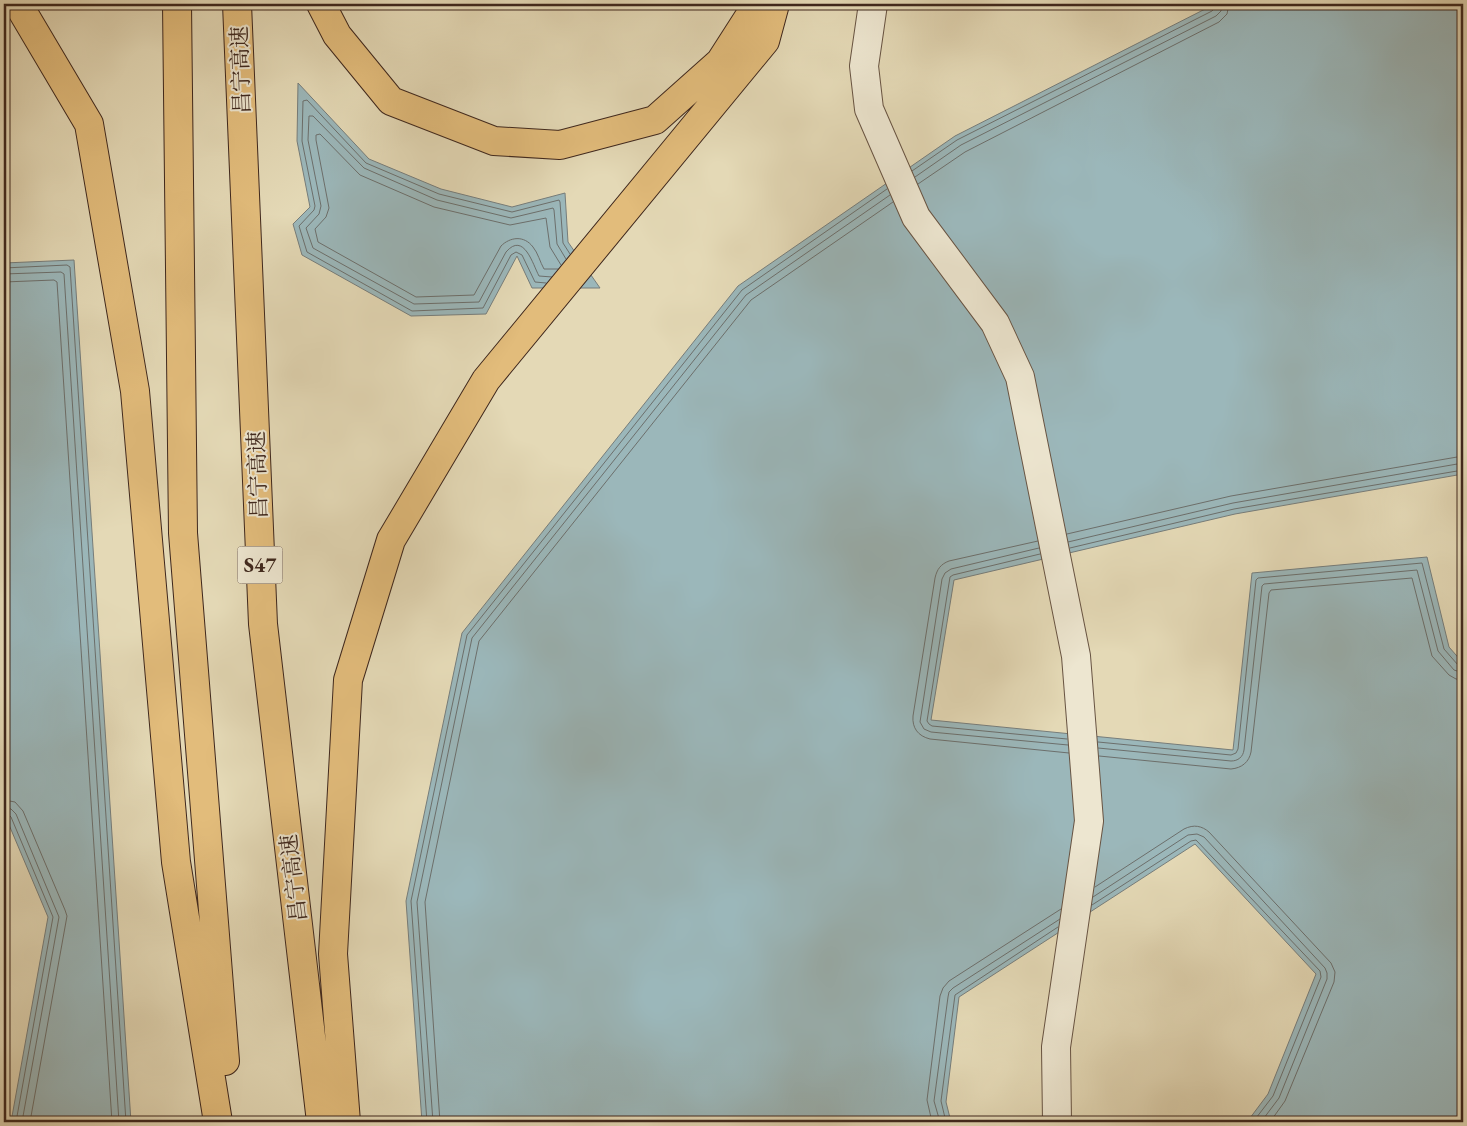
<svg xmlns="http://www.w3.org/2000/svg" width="1467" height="1126" viewBox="0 0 1467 1126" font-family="'EB Garamond','Noto Serif SC',serif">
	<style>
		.water { fill: #9bb7ba; stroke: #767d7b }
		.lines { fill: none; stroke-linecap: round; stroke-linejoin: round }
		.shore { stroke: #6c6f6c; stroke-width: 1 }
		.minor-casing { stroke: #685443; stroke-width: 30 }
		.motorway-casing { stroke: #3e271d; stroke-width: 30 }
		.minor { stroke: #ede6d0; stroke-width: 28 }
		.motorway { stroke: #e2bc7b; stroke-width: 28 }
		.labels { text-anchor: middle; stroke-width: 4; stroke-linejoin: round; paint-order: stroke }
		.shield { fill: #ede6d0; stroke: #726053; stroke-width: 1 }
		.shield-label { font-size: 21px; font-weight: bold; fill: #3e271d }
		.street-label { font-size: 22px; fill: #3e271d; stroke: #ede6d0 }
	</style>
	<rect width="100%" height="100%" fill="#e4d9b6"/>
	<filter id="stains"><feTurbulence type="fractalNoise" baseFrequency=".004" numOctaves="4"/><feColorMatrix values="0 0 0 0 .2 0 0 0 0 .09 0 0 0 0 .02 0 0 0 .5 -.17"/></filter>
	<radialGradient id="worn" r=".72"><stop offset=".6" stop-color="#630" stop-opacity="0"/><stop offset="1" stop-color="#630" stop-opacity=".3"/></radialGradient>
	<path class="water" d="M1215 4H1463V474L1235 514 954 580 931 720 1233 750 1252 573 1427 557 1449 647 1463 663V1122H1247L1268 1094 1316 974 1195 844 959 997 946 1102 951 1122H422L406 901 462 633 738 286 955 136Z
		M298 83 369 159 441 189 512 207 565 193 568 242 600 288H532L517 256 486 314 411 316 302 255 293 224 310 207 297 141Z
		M74 260 131 1122H11L48 917 4 813V263Z"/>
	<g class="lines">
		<path class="shore" d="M912 171 957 140 1212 11 1215 8 1216 4
			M915 177 961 145 1216 16 1221 11 1222 4
			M918 184 965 152 1219 22 1227 14 1229 4
			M4 268 67 265 70 267 126 1122
			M558 269H544C540 262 538 253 533 247 524 235 510 237 501 246L474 295 416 297 318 242 315 229 326 217 329 208 316 140V135L320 134 360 175 434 207 510 225 546 218 550 247 561 265
			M4 274 61 272 64 274 119 1122
			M552 277 539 276C533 265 524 231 506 252L479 302 414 304 313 248 306 228 319 214 321 206 308 140 309 116H313L364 168 437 200 511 218 553 208 554 210 557 244 566 259
			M4 282 54 280 57 282 112 1122
			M546 283 535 282 522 255 516 252 511 255 483 308 412 311 307 252 299 226 314 210 315 206 302 141 303 101 307 100 366 163 439 194 512 212 559 200 560 202 563 243 570 254
			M1067 534 1231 496 1463 456
			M1038 541 949 561C941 564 937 569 935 578L913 716C912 728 918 736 930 739L1069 753
			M1068 542 1233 503 1463 463
			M1039 548 951 569 945 573 942 579 920 722 924 729 931 732 1068 745
			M1070 548 1234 509 1463 470
			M1040 554 953 575 950 577 927 721 929 724 932 726 1067 739
			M1098 742 1231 755 1236 753 1238 749 1256 580 1258 578 1422 563 1444 649 1458 665 1463 666
			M1098 748 1231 761C1238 761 1243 757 1244 750L1262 586 1264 584 1417 570 1438 651 1454 670 1463 673
			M1099 756 1231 769C1242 768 1249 762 1251 752L1269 593 1271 590 1412 578 1432 656 1449 675 1456 679 1463 680
			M4 800 15 802 23 811 65 910 67 916 30 1122
			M4 807 11 809 16 814 59 917 22 1122
			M4 813 8 814 11 817 53 917 16 1122
			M1095 887 1184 829C1194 824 1202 826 1209 832L1331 963 1335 972 1334 982 1285 1101 1270 1122
			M1093 897 1188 835 1197 834 1204 837 1325 968 1327 973V979L1279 1098 1261 1122
			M1092 905 1191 841 1196 840 1320 971 1321 977 1273 1096 1253 1122
			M427 1122 411 901 467 635 742 290 887 189
			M433 1122 417 902 472 638 746 295 890 195
			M440 1122 425 902 479 641 751 300 893 202
			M932 1122 927 1100 940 996 943 988 949 981 1061 909
			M940 1122 934 1101 948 997 949 992 953 988 1060 919
			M946 1122 941 1101 955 995 1058 927"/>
		<g class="minor-casing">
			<path id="minor" d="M873 4 864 66 869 109 916 217 995 323 1020 377 1076 656 1089 821 1056 1047 1057 1122"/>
		</g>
		<g class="motorway-casing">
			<path id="motorway" d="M18 4 89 124 135 391 176 862 218 1122
				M177 4 183 533 225 1061
				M237 4 263 624 321 1122
				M321 4 337 35 391 101 494 141 560 145 655 120 720 62 754 9 756 4
				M346 1122 333 954 348 680 391 540 486 380 765 41 775 4"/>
		</g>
		<use href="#minor" class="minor"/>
		<use href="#motorway" class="motorway"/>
	</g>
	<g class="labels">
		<rect class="shield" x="237.5" y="546.5" width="45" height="37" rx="4"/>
		<g class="shield-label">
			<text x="260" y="572">S47</text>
		</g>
		<g class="street-label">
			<text transform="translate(240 70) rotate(-92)" y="8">昌宁高速</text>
			<text transform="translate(257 475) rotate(-92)" y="8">昌宁高速</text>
			<text transform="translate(293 878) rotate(-97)" y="8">昌宁高速</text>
		</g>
	</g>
	<rect width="1467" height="1126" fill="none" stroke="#e4d9b6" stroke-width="20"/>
	<rect x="5" y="5" width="1457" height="1116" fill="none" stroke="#3e271d" stroke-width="2.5"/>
	<rect x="10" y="10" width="1447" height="1106" fill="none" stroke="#3e271d"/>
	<rect width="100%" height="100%" filter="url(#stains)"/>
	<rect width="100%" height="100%" fill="url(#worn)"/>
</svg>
